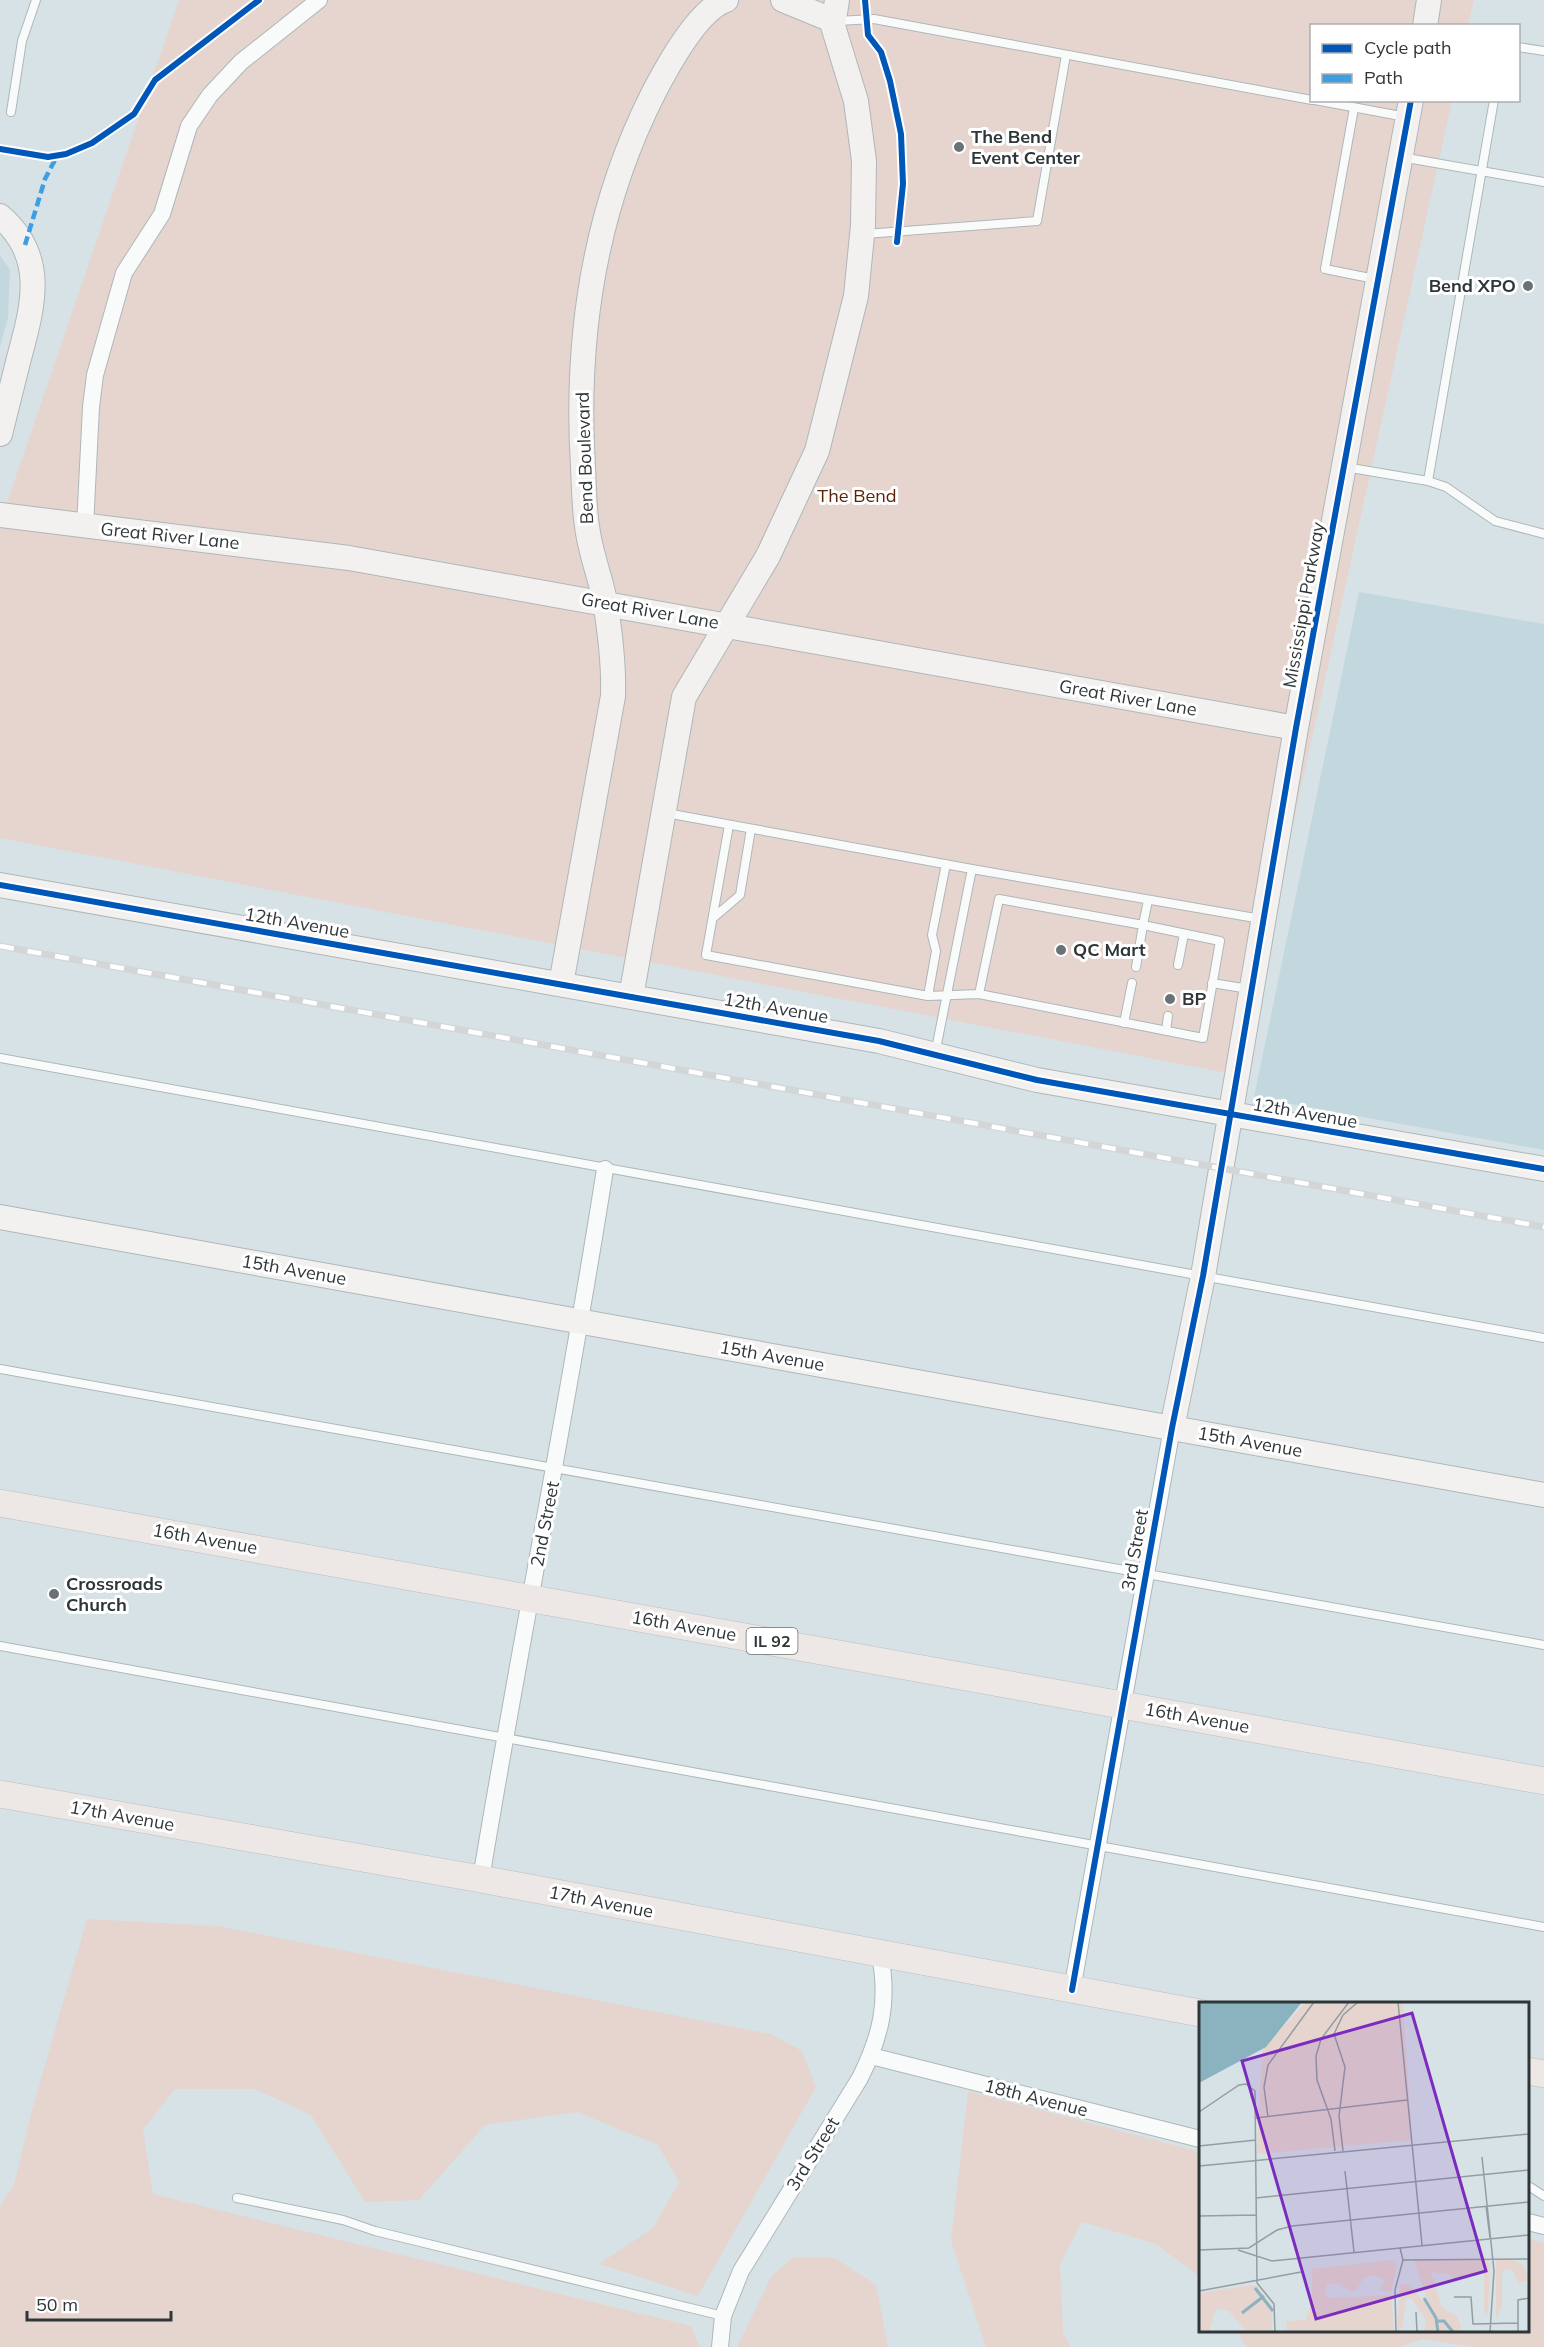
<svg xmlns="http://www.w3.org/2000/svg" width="1544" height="2347" viewBox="0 0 1544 2347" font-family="Mulish,sans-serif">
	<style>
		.built { fill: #c3d7de }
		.green { fill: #e5d5ce }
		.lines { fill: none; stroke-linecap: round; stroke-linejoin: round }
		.lane-casing { stroke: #aeb7b9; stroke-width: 10 }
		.street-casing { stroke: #aeb7b9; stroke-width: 18 }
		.secondary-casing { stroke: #aeb7b9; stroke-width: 26 }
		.primary-casing { stroke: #b8bdc0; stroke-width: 28 }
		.lane { stroke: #f9fbfb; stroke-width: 8 }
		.street { stroke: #f9fbfb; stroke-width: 16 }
		.secondary { stroke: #f3f1f0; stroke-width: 24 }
		.primary { stroke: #ede8e6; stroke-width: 27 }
		.rail-casing { stroke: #d3d6d7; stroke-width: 7 }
		.rail { stroke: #fff; stroke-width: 4.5; stroke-dasharray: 14; stroke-linecap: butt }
		.quiet { stroke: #3d9ee2; stroke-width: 4.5; stroke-dasharray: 9 4.5; stroke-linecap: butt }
		.cycleway-casing { stroke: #fff; stroke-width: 10 }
		.cycleway { stroke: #0057b8; stroke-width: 6 }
		.poi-dot { fill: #6a7276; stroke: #fff; stroke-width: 2 }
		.labels { text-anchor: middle; stroke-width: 6; stroke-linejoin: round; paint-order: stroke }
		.shield { fill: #fff; stroke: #6d7274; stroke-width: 1.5 }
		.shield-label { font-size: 16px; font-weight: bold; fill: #2f3639 }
		.poi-label { font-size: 18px; font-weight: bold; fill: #2f3639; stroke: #fff; text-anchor: start }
		.street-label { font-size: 18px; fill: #2f3639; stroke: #fff }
		.park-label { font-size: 18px; fill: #5a2205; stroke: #fff }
		.inset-river { fill: none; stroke: #8ab2bf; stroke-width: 3 }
		.inset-road { fill: none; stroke: #949da1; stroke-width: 1.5 }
		.view { fill: #7b2cbf; fill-opacity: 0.15; stroke: #7b2cbf; stroke-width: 3 }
		.inset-edge { fill: none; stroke: #2f3639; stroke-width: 3 }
	</style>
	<rect width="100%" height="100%" fill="#d7e2e6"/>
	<path class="built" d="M0 255 10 270 8 318 0 346Z
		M1359 592 1544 624V1150L1254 1097Z"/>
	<path class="green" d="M179 0H1474L1468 25 1312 26V100L1452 101 1238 1075 0 838V523Z
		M87 1919 218 1926 771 2034 802 2051 816 2087 698 2296 599 2264 653 2228 679 2182 658 2145 577 2112 485 2125 419 2200 365 2202 311 2115 255 2089H175L143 2129 153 2194 691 2326 700 2347H0V2206L14 2185 31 2114Z
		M968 2091 1200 2152V2277L1156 2244 1082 2222 1060 2264 1063 2333 1071 2347H986L951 2241Z
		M1528 2239 1544 2243V2347H1473L1422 2339 1399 2347H1246L1237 2331 1528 2330Z
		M792 2258H835L876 2285 888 2347H737L771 2277Z"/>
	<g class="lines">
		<g class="lane-casing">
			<path id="lane" d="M837 21 874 19 1312 100
				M1518 47 1544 51
				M1315 100 1406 117
				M1354 108 1325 269 1375 279
				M11 112 22 41 36 0
				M1401 157 1544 182
				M865 234 1037 221 1066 55
				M1345 467 1428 481 1494 100
				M1428 481 1446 487 1495 521 1544 534
				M666 813 972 869
				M729 825 706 955 928 996 979 994 999 899 1143 925 1148 900
				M713 918 740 895 751 829
				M1178 965 1184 934
				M1212 983 1249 989
				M979 994 1203 1038 1220 941 1143 925 1136 967
				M928 996 936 951 932 935 946 864
				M1124 1023 1132 983
				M1166 1031 1168 1016
				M935 1054 972 869 1261 919
				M0 1058 1544 1338
				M0 1369 1544 1645
				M0 1646 1544 1927
				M1530 2187 1544 2196
				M237 2198 343 2220 375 2231 723 2316"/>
		</g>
		<g class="street-casing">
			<path id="street" d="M85 527 91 407 95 375 124 273 162 214 189 126 210 95 241 62 319 0
				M481 1879C520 1642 568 1407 605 1169
				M1072 1990 1172 1428
				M871 2056 1200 2139
				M1528 2222 1544 2226
				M720 2347 723 2316 741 2271 860 2078C881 2036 889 2002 880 1955"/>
		</g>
		<g class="secondary-casing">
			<path id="secondary" d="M783 0 834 21
				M1425 26 1429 0
				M0 216C49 258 32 309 18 362 12 386 6 410 0 434
				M0 515 349 558 1296 728
				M0 885 879 1041 1037 1080 1544 1169
				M561 984 613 696C614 666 610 632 605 601 600 576 590 552 587 526 584 507 584 486 583 467 575 336 594 210 654 92 667 67 698 10 726 0
				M631 997 684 697 768 556 817 451 856 296 863 225 864 161 856 101 833 26 837 0
				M0 1217 1544 1495
				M1172 1428 1203 1276 1296 728 1411 100"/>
		</g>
		<g class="primary-casing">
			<path id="primary" d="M0 1503 1544 1781
				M0 1794 481 1879 1200 2013
				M1528 2071 1544 2074"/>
		</g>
		<use href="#lane" class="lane"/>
		<use href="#street" class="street"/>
		<use href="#secondary" class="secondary"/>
		<use href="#primary" class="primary"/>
		<g class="rail-casing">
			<path id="rail" d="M0 946 1544 1227"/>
		</g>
		<use href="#rail" class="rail"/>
		<path class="quiet" d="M25 245 45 179 57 156"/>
		<g class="cycleway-casing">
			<path id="cycleway" d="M865 0 868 35 881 52 890 81 901 134 903 184 897 242
				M0 149 48 157 66 154 92 143 134 114 155 80 259 0
				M0 885 879 1041 1037 1080 1544 1169
				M1072 1990 1172 1428 1203 1276 1296 728 1411 100"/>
		</g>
		<use href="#cycleway" class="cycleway"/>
	</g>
	<g class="poi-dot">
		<circle cx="959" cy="147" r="6"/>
		<circle cx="1528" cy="286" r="6"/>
		<circle cx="1061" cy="950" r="6"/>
		<circle cx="1170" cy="999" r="6"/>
		<circle cx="54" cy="1594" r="6"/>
	</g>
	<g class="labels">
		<rect class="shield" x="746.5" y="1628" width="51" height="26" rx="4.5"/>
		<g class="shield-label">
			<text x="772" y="1647">IL 92</text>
		</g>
		<g class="poi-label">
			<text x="971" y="143">The Bend<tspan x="971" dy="21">Event Center</tspan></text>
			<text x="1516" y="292" text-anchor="end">Bend XPO</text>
			<text x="1073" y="956">QC Mart</text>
			<text x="1182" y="1005">BP</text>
			<text x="66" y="1590">Crossroads<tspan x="66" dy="21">Church</tspan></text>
		</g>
		<g class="street-label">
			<text transform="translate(585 458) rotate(-92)" y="6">Bend Boulevard</text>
			<text transform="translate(170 536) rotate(6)" y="6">Great River Lane</text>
			<text transform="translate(1304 605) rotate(-80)" y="6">Mississippi Parkway</text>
			<text transform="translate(650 611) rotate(10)" y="6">Great River Lane</text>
			<text transform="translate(1128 698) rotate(10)" y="6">Great River Lane</text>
			<text transform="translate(297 923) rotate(10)" y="6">12th Avenue</text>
			<text transform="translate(776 1008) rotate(10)" y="6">12th Avenue</text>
			<text transform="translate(1305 1113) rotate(10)" y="6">12th Avenue</text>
			<text transform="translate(294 1270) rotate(10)" y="6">15th Avenue</text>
			<text transform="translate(772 1356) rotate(10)" y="6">15th Avenue</text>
			<text transform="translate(1250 1442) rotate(10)" y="6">15th Avenue</text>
			<text transform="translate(545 1524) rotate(-79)" y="6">2nd Street</text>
			<text transform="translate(205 1539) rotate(10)" y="6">16th Avenue</text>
			<text transform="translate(1135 1550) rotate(-80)" y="6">3rd Street</text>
			<text transform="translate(684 1626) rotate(10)" y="6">16th Avenue</text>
			<text transform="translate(1197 1718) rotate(10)" y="6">16th Avenue</text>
			<text transform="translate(122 1816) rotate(10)" y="6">17th Avenue</text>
			<text transform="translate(601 1902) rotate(11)" y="6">17th Avenue</text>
			<text transform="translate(1036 2098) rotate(14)" y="6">18th Avenue</text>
			<text transform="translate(813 2154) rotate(-58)" y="6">3rd Street</text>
		</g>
		<g class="park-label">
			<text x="857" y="502">The Bend</text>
		</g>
	</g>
	<g transform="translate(1199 2002)">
		<rect width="330" height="330" fill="#d7e2e6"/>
		<path d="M107 0H204L213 138 58 152 63 48ZM309 256 324 263 330 278 319 281 314 268 307 267 303 272V304L297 317V262L298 257ZM287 257 291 262 289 312 285 310V272H273L259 280 249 272 232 270 243 305 259 315 263 330H225L227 318 213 297 207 296 204 325 198 330 201 282 211 283 232 308 215 259ZM192 258 198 263 192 290 180 289 186 278 173 273 163 278 158 288 153 290 137 281 128 283 126 289 129 296 192 293 195 330H88L87 319 107 318 113 299V267ZM52 283 58 284 73 304V330H48L30 309 17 307 10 330H0L1 291Z" fill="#e5d5ce"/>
		<path d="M0 0H103L67 45 0 81Z" fill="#8ab2bf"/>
		<path class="inset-river" d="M56 286 74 309M225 296 237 316 239 330M43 311 65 294M239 319H245L254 330"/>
		<path class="inset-road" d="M199 0 223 243M0 110 40 83 47 82 56 89 58 281M69 115 65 85 69 63 115 0M57 116 208 98M0 144 57 138M136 149 132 117 118 78 117 54 122 37 150 0M144 149 140 114 146 65 135 32 144 13 159 0M283 155 295 269 291 330M0 164 330 132M146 169 155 250M57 196 330 168M287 204 291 236M0 214 57 213M0 248 50 246 78 228 93 224 330 200M39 248 73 259 330 233M204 258 330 257M58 281 75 302 76 330M0 289 102 270M255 295H272L274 322 319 321M217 310 218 330M197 330 196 288 204 258 201 246M319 330V298L330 296"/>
		<path class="view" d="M213 11 287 269 117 317 43 59Z"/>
		<rect width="330" height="330" class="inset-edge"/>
	</g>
	<rect x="1310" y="24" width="210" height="78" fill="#ffffff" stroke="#acafb0" stroke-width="1.5"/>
	<rect x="1322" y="44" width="30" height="9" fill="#0057b8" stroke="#acafb0" stroke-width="1.5"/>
	<text x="1364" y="54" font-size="18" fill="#2f3639">Cycle path</text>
	<rect x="1322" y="74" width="30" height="9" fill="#3d9ee2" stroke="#acafb0" stroke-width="1.5"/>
	<text x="1364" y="84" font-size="18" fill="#2f3639">Path</text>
	<path d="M27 2311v9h144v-9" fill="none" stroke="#2f3639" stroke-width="3"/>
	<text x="36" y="2311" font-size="18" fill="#2f3639" stroke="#ffffff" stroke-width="4.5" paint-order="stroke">50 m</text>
</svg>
